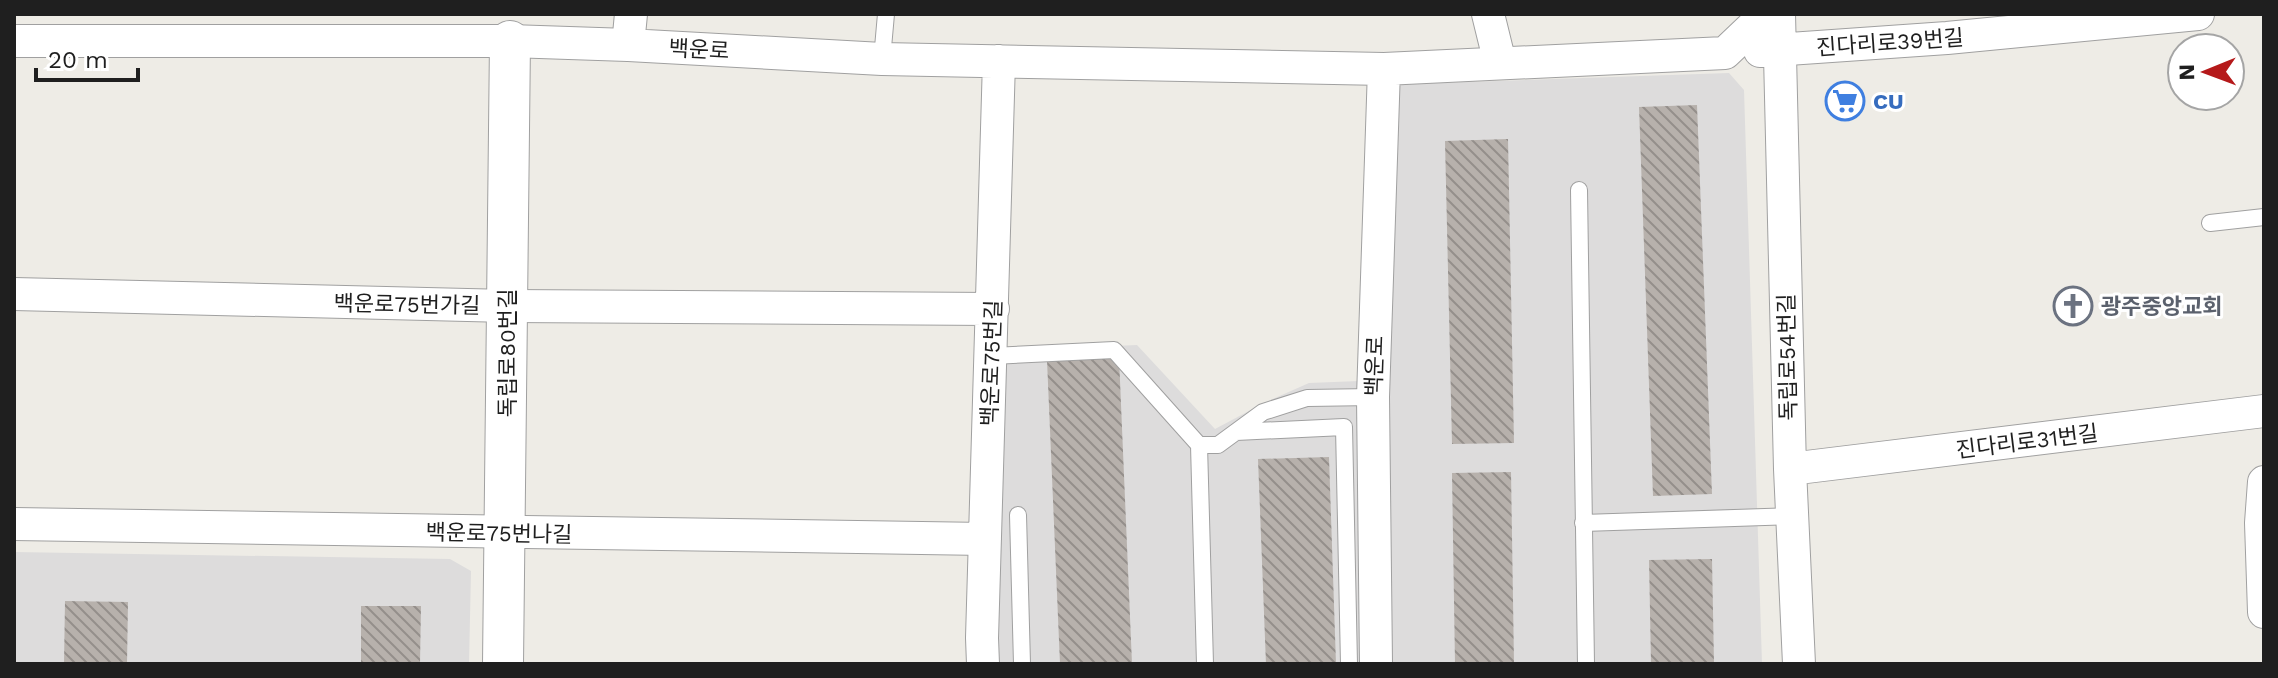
<svg xmlns="http://www.w3.org/2000/svg" width="2278" height="678" viewBox="0 0 2278 678" font-family="'Work Sans','Noto Sans KR',sans-serif">
	<style>
		.residential { fill: #dddcdc }
		.building { fill: url(#building-back-hatch) }
		.lines { fill: none; stroke-linecap: round; stroke-linejoin: round }
		.service-casing { stroke: #a0a0a0; stroke-width: 18 }
		.minor-casing { stroke: #a0a0a0; stroke-width: 34 }
		.tertiary-casing { stroke: #a0a0a0; stroke-width: 42 }
		.service { stroke: #fff; stroke-width: 16 }
		.minor { stroke: #fff; stroke-width: 32 }
		.tertiary { stroke: #fff; stroke-width: 40 }
		.labels { text-anchor: middle; stroke-width: 6; stroke-linejoin: round; paint-order: stroke }
		.street-label { font-size: 22px; fill: #1f1f1f; stroke: #fff }
		.shop-label { font-size: 22px; font-weight: bold; fill: #366cbe; stroke: #fff; text-anchor: start }
		.worship-label { font-size: 22px; font-weight: bold; fill: #5b616d; stroke: #fff; text-anchor: start }
	</style>
	<defs>
		<pattern id="building-back-hatch" width="6" height="6" patternUnits="userSpaceOnUse" patternTransform="scale(2)"><rect width="6" height="6" fill="#b7b1ac"/><path d="M-1 5l2 2M0 0l6 6M5-1l2 2" fill="none" stroke="#948f8b"/></pattern>
	</defs>
	<rect width="100%" height="100%" fill="#eeece6"/>
	<path class="residential" d="M1729 73 1744 90 1762 664H1390L1375 85Z
		M1137 345 1215 429 1264 403 1309 383 1359 381 1361 664H992L1001 351Z
		M14 552 450 559 471 571 469 664H14Z"/>
	<path class="building" d="M1697 105 1712 494 1653 496 1639 107Z
		M1508 139 1514 443 1452 444 1445 141Z
		M1119 357 1132 664H1060L1047 360Z
		M1329 457 1336 664H1266L1258 459Z
		M1511 472 1514 664H1455L1452 473Z
		M1712 559 1714 664H1651L1649 560Z
		M65 601 128 602 127 664H64Z
		M361 606H421L420 664H361Z"/>
	<g class="lines">
		<g class="service-casing">
			<path id="service" d="M882 59 886 14
				M1579 190 1586 664
				M2210 223 2264 217
				M992 356 1114 350 1199 445H1218L1263 412 1307 398 1373 397
				M1236 432 1344 427 1349 664
				M1199 445 1205 664
				M1018 515 1022 664
				M1583 523 1793 516"/>
		</g>
		<g class="minor-casing">
			<path id="minor" d="M1488 14 1500 63
				M1779 14 1790 469 1799 664
				M14 41H510L628 45 882 59 1384 69 1725 53 1766 14
				M628 45 631 14
				M1760 51 1947 38 2198 14
				M14 294 508 306 993 309
				M1790 469 2264 411
				M2264 482 2261 523 2264 612
				M14 524 985 539
				M983 664 982 638 999 61
				M1376 664 1373 397 1384 69"/>
		</g>
		<g class="tertiary-casing">
			<path id="tertiary" d="M503 664 510 41"/>
		</g>
		<use href="#service" class="service"/>
		<use href="#minor" class="minor"/>
		<use href="#tertiary" class="tertiary"/>
	</g>
	<defs>
		<g id="supermarket-ring" transform="scale(2)"><circle r="9.5" fill="#fff" stroke="#3f7fe0" stroke-width="1.5"/><path d="M-6-5.5h2.5l.6 2H6L4.5 2H-2.5L-4.4-4H-6ZM-1.5 3.2a1.3 1.3 0 1 0 .1 0ZM3 3.2a1.3 1.3 0 1 0 .1 0Z" fill="#3f7fe0"/></g>
		<g id="church-ring" transform="scale(2)"><circle r="9.5" fill="#fff" stroke="#6b7280" stroke-width="1.5"/><path d="M-1.2-6h2.4v3.5h3.3v2.4h-3.3V6h-2.4V-.1h-3.3v-2.4h3.3Z" fill="#6b7280"/></g>
	</defs>
	<g fill-rule="evenodd">
		<use href="#supermarket-ring" x="1845" y="101"/>
		<use href="#church-ring" x="2073" y="306"/>
	</g>
	<g class="labels">
		<g class="street-label">
			<text transform="translate(1890 42) rotate(-4)" y="8">진다리로39번길</text>
			<text transform="translate(699 49) rotate(3)" y="8">백운로</text>
			<text transform="translate(407 304) rotate(1)" y="8">백운로75번가길</text>
			<text transform="translate(507 353) rotate(-90)" y="8">독립로80번길</text>
			<text transform="translate(1787 357) rotate(-91)" y="8">독립로54번길</text>
			<text transform="translate(991 363) rotate(-88)" y="8">백운로75번길</text>
			<text transform="translate(1374 366) rotate(-88)" y="8">백운로</text>
			<text transform="translate(2027 441) rotate(-7)" y="8">진다리로31번길</text>
			<text transform="translate(499 533) rotate(1)" y="8">백운로75번나길</text>
		</g>
		<g class="shop-label">
			<text x="1873" y="109">CU</text>
		</g>
		<g class="worship-label">
			<text x="2101" y="314">광주중앙교회</text>
		</g>
	</g>
	<rect width="2278" height="678" fill="none" stroke="#1f1f1f" stroke-width="32"/>
	<g transform="translate(2206 72) rotate(269)"><circle r="38" fill="#ffffff" stroke="#a5a5a5" stroke-width="2"/>
	<path d="M0-6L14 30L0 20L-14 30Z" fill="#b5191a"/>
	<text y="-12" font-size="22" font-weight="bold" text-anchor="middle" fill="#1f1f1f">N</text>
	</g>
	<path d="M36 68v12h102v-12" fill="none" stroke="#1f1f1f" stroke-width="4"/>
	<text x="48" y="68" font-size="24" fill="#1f1f1f" stroke="#ffffff" stroke-width="6" paint-order="stroke">20 m</text>
</svg>
